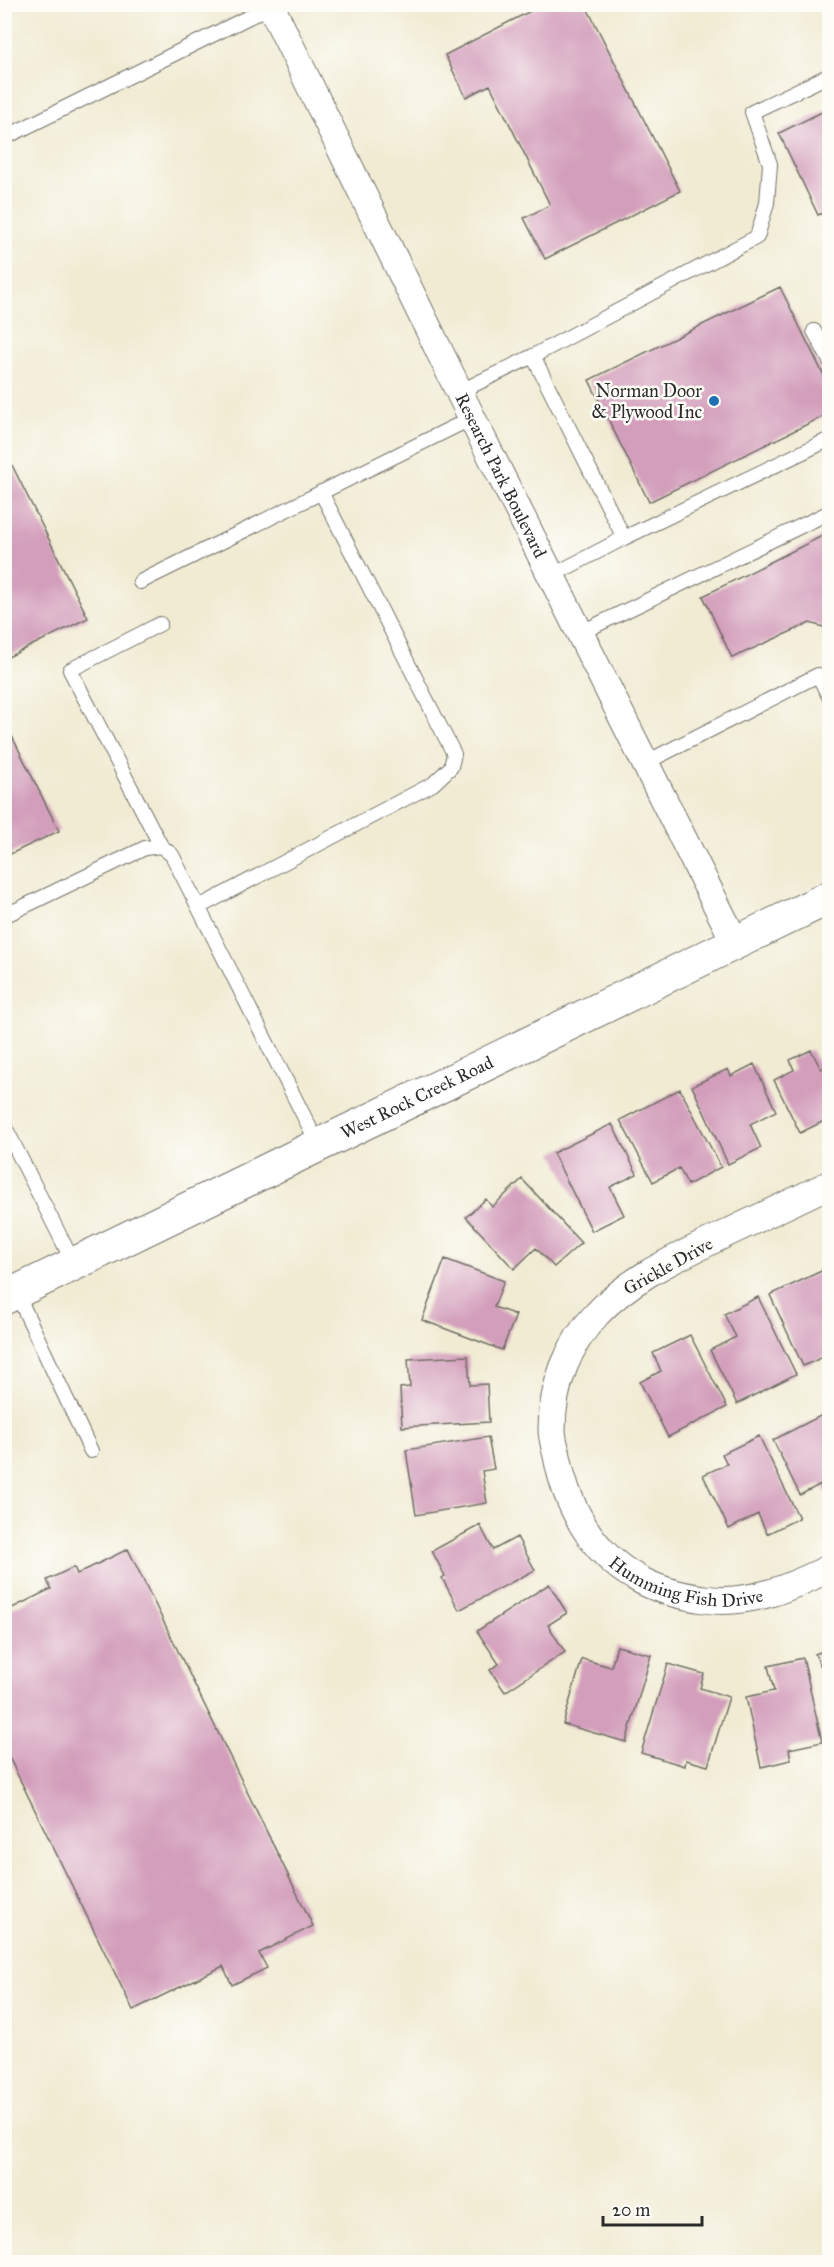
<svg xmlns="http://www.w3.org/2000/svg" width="834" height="2267" viewBox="0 0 834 2267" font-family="'IM FELL Great Primer',serif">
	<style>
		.building { fill: #d39ebb }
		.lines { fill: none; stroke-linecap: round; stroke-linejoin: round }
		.service-casing { stroke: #706e66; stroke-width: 16 }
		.minor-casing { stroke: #706e66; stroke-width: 29 }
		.secondary-casing { stroke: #706e66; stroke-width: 35 }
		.service { stroke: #fff; stroke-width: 14 }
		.minor { stroke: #fff; stroke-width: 27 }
		.secondary { stroke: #fff; stroke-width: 33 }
		.poi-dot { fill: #1f6fb2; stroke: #fdfcf7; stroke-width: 2 }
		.labels { text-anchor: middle; stroke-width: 5; stroke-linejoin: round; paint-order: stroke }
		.poi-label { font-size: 18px; fill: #2b2b2b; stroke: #fdfcf7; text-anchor: end }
		.street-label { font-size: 18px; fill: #2b2b2b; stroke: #fdfcf7 }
	</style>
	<rect width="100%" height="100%" fill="#fdfcf7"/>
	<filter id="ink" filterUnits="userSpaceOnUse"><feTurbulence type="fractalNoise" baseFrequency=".0167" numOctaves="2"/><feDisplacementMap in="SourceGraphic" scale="12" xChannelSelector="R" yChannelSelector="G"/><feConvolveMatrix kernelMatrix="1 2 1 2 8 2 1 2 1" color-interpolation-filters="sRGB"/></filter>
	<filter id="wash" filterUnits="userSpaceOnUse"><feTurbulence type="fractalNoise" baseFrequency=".008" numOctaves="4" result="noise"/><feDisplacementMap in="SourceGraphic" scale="24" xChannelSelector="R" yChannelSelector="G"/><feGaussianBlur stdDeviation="1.35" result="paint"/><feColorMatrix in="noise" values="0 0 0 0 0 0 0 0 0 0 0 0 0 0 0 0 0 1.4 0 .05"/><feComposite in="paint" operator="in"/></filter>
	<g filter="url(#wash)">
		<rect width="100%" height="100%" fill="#f1ebd3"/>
		<g id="blocks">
			<path class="building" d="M544 4H585L680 191 545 259 524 218 550 205 490 85 466 97 445 55Z
				M830 108V210L818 215 779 133Z
				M780 287 830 388V413L649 502 589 380Z
				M4 449 88 618 4 659Z
				M830 532V629L810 623 732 658 703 596Z
				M4 720 59 831 4 857Z
				M811 1050 821 1069 830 1065V1118L800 1133 774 1080 794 1070 790 1060Z
				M754 1064 776 1111 750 1124 761 1148 728 1164 692 1086 728 1069 731 1076Z
				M680 1089 721 1167 688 1185 679 1168 653 1182 620 1120Z
				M612 1124 637 1174 610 1187 624 1215 592 1231 553 1153Z
				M522 1179 581 1243 554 1267 536 1248 514 1269 466 1217 486 1199 492 1207Z
				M445 1259 504 1281 494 1307 516 1315 502 1350 422 1320Z
				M830 1267V1354L803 1366 770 1295Z
				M758 1297 796 1374 737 1404 710 1350 736 1337 724 1314Z
				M690 1335 727 1407 668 1437 640 1382 661 1371 653 1353Z
				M468 1356 470 1385 487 1384 489 1422 402 1427 400 1388 410 1387 408 1359Z
				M830 1411V1500L821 1484 800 1495 773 1440Z
				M759 1436 799 1518 767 1534 758 1514 729 1529 703 1475 727 1464 722 1454Z
				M488 1437 494 1469 482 1471 487 1503 416 1515 406 1450Z
				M480 1525 493 1550 517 1537 535 1570 459 1610 442 1578 445 1576 432 1551Z
				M128 1549 313 1926 259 1953 267 1968 232 1985 223 1966 133 2010 4 1747V1612L51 1589 47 1580 74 1567 77 1574Z
				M549 1584 567 1613 548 1625 565 1652 505 1692 490 1670 499 1664 477 1631Z
				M617 1646 651 1655 626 1742 563 1724 582 1659 611 1667Z
				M830 1648V1686L815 1654Z
				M803 1658 822 1742 789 1749 791 1760 761 1767 746 1697 774 1691 768 1666Z
				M668 1664 704 1674 700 1688 729 1697 708 1766 686 1760 685 1766 641 1753Z"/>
		</g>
	</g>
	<g filter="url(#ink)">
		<use href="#blocks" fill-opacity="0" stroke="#706e66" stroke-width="1.5"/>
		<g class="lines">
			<g class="service-casing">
				<path id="service" d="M830 75 752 112 770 164 767 203 757 237 533 356 624 538 830 439
					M4 138 271 6
					M814 331 830 361
					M459 392 533 356
					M551 576 624 538
					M140 582 472 418
					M160 624 70 670 161 846
					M580 633 830 512
					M645 763 818 675 830 698
					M199 907 433 784 451 767 454 754 321 492
					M4 916 145 848 161 846 172 855 319 1146
					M4 1125 74 1264
					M16 1292 91 1451"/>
			</g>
			<g class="minor-casing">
				<g id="minor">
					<path id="s1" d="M270 4 472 418 736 944"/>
					<path id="s2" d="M830 1184C793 1202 756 1219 719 1237 676 1258 630 1278 597 1314 568 1344 552 1387 552 1429 552 1438 555 1447 557 1456 566 1504 591 1552 635 1577 655 1589 682 1596 704 1599 749 1606 791 1587 830 1568"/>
				</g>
			</g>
			<g class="secondary-casing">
				<g id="secondary">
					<path id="s3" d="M4 1298 830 897"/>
				</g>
			</g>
			<use href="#service" class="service"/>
			<use href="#minor" class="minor"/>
			<use href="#secondary" class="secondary"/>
		</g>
	</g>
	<circle class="poi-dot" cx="714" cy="401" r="6"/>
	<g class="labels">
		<g class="poi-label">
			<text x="702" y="397">Norman Door<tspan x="702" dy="21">&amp; Plywood Inc</tspan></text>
		</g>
		<g class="street-label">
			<text dy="6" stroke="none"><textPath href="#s1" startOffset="525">Research Park Boulevard</textPath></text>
			<text dy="6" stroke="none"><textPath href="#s3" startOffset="459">West Rock Creek Road</textPath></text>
			<text transform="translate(668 1266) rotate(-29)" y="6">Grickle Drive</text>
			<text dy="6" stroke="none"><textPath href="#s2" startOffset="622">Humming Fish Drive</textPath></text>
		</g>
	</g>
	<rect width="834" height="2267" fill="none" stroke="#fdfcf7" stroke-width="24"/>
	<path d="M603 2216v9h99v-9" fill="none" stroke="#2b2b2b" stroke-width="3"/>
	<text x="612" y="2216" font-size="18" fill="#2b2b2b" stroke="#fdfcf7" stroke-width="4.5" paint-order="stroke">20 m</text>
</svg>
